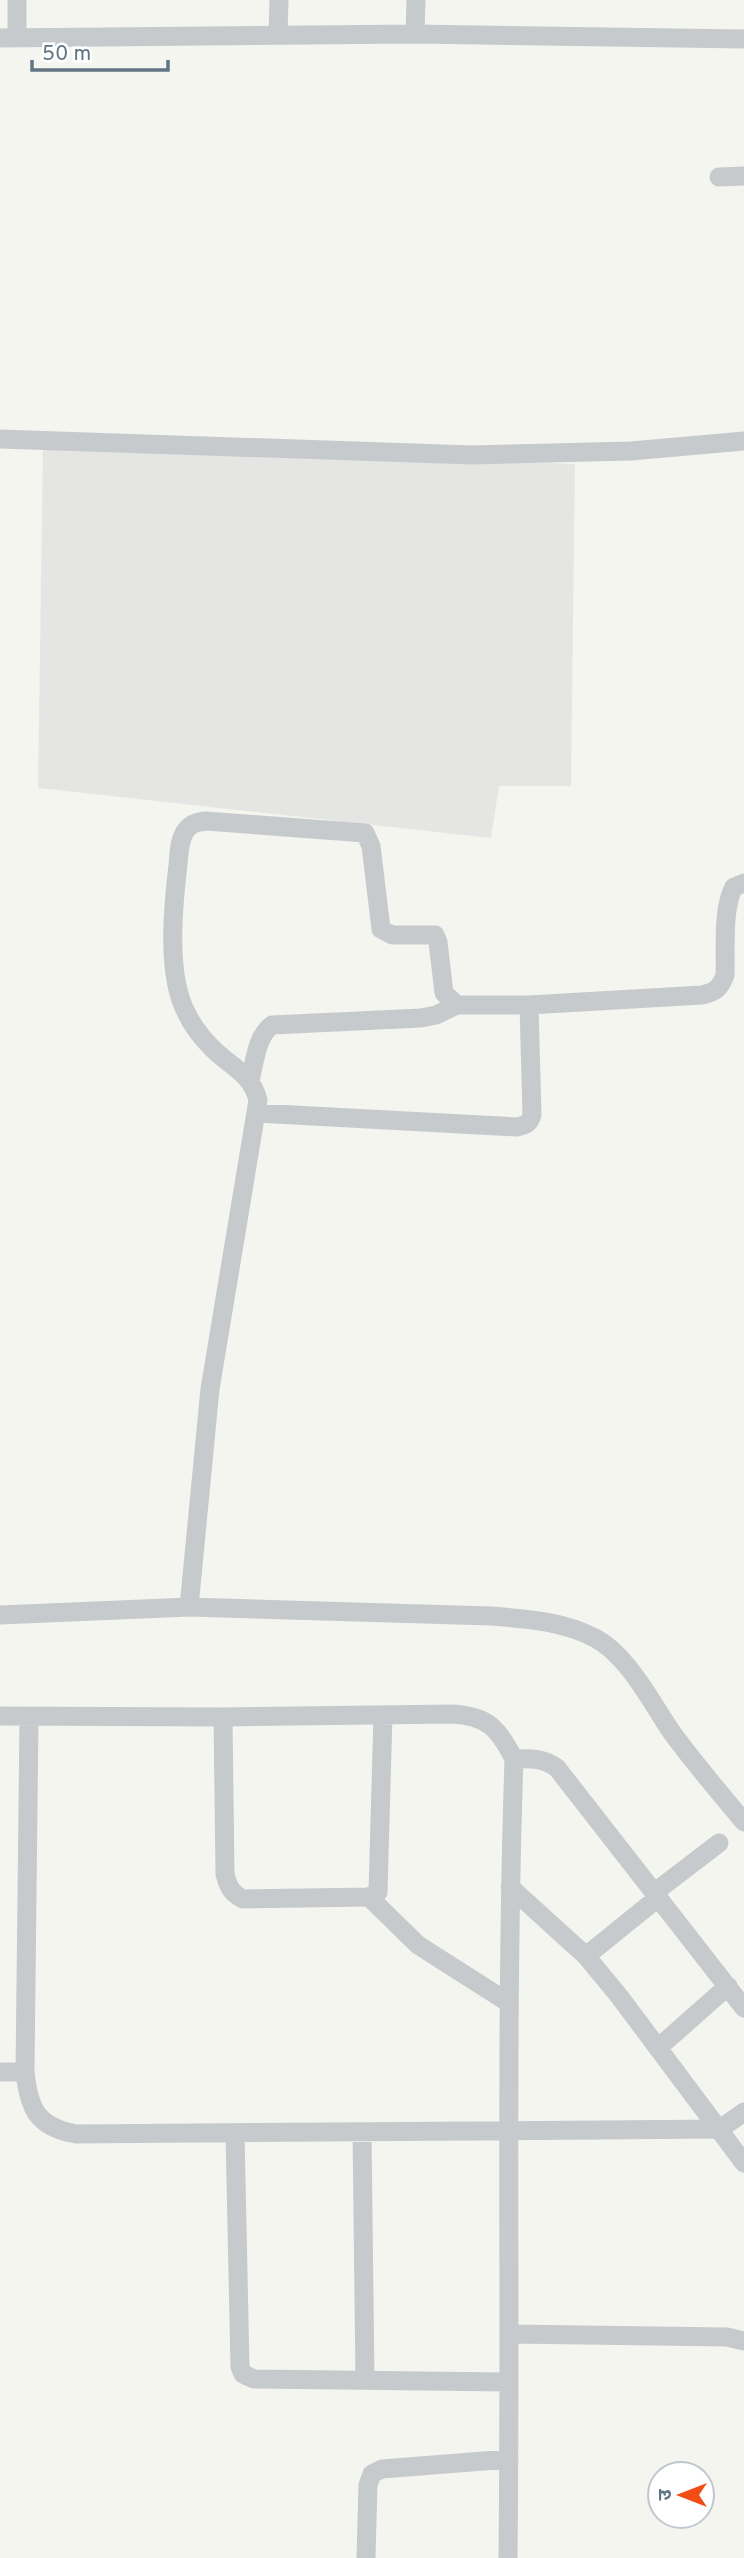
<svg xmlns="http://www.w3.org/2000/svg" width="744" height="2558" viewBox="0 0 744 2558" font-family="Overpass,'Noto Sans Devanagari',sans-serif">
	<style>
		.built { fill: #e5e6e4 }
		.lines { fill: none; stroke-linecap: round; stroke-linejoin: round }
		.street { stroke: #c7cacd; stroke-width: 19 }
	</style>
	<rect width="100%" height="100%" fill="#f5f5f0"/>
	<path class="built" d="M43 444 575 464 571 786H499L491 838 38 788Z"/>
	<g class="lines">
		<path class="street" d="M17 0V36
			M415 34 416 0
			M278 35 279 0
			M0 38 415 34 744 39
			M719 177 744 176
			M0 439 472 455 631 451 744 441
			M250 1080C255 1062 256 1037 272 1025L421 1018 436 1015 457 1005
			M257 1113 517 1127C526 1125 529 1124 532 1115L529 1005
			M189 1607 210 1389 258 1100C251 1073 231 1067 213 1049 203 1039 193 1027 187 1014 166 976 173 907 178 865 179 854 179 838 187 829 192 823 198 822 206 821L365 833 371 846 381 929 392 935H435L438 942 444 993 457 1005H529L702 995C715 992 720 989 725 975 726 951 722 908 734 887L744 883
			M0 1615 189 1607 491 1616C527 1619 563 1621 595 1638 628 1655 652 1704 673 1734 695 1764 720 1793 744 1822
			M0 1716 223 1717 452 1714C488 1716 498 1728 514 1759 505 2025 511 2292 508 2558
			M29 1717 25 2072C29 2109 37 2127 76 2134L720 2129 744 2112
			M223 1717 225 1874C228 1886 231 1893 243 1899L369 1897 378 1892 383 1715
			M514 1759C531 1758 543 1758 557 1768L744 2008
			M510 1887 586 1956 619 1996 744 2163
			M655 1892 719 1843
			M369 1897 418 1945 509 2003
			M586 1956 659 1897
			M658 2048 728 1986
			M0 2072H25
			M362 2132 365 2380
			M235 2133 240 2367 243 2374 254 2379 508 2382
			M511 2334 727 2337 744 2341
			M366 2558 368 2485 372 2474 382 2469 509 2459"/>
	</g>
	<g transform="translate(681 2495) rotate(270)"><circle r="33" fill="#ffffff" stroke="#c0c7ce" stroke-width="2"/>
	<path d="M0-5L12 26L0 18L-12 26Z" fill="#f14d15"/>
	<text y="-10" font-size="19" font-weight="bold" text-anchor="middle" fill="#617484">उ</text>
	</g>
	<path d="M32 60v10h136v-10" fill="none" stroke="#617484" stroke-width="3.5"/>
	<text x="42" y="60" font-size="21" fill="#617484" stroke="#ffffff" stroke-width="5" paint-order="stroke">50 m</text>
</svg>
